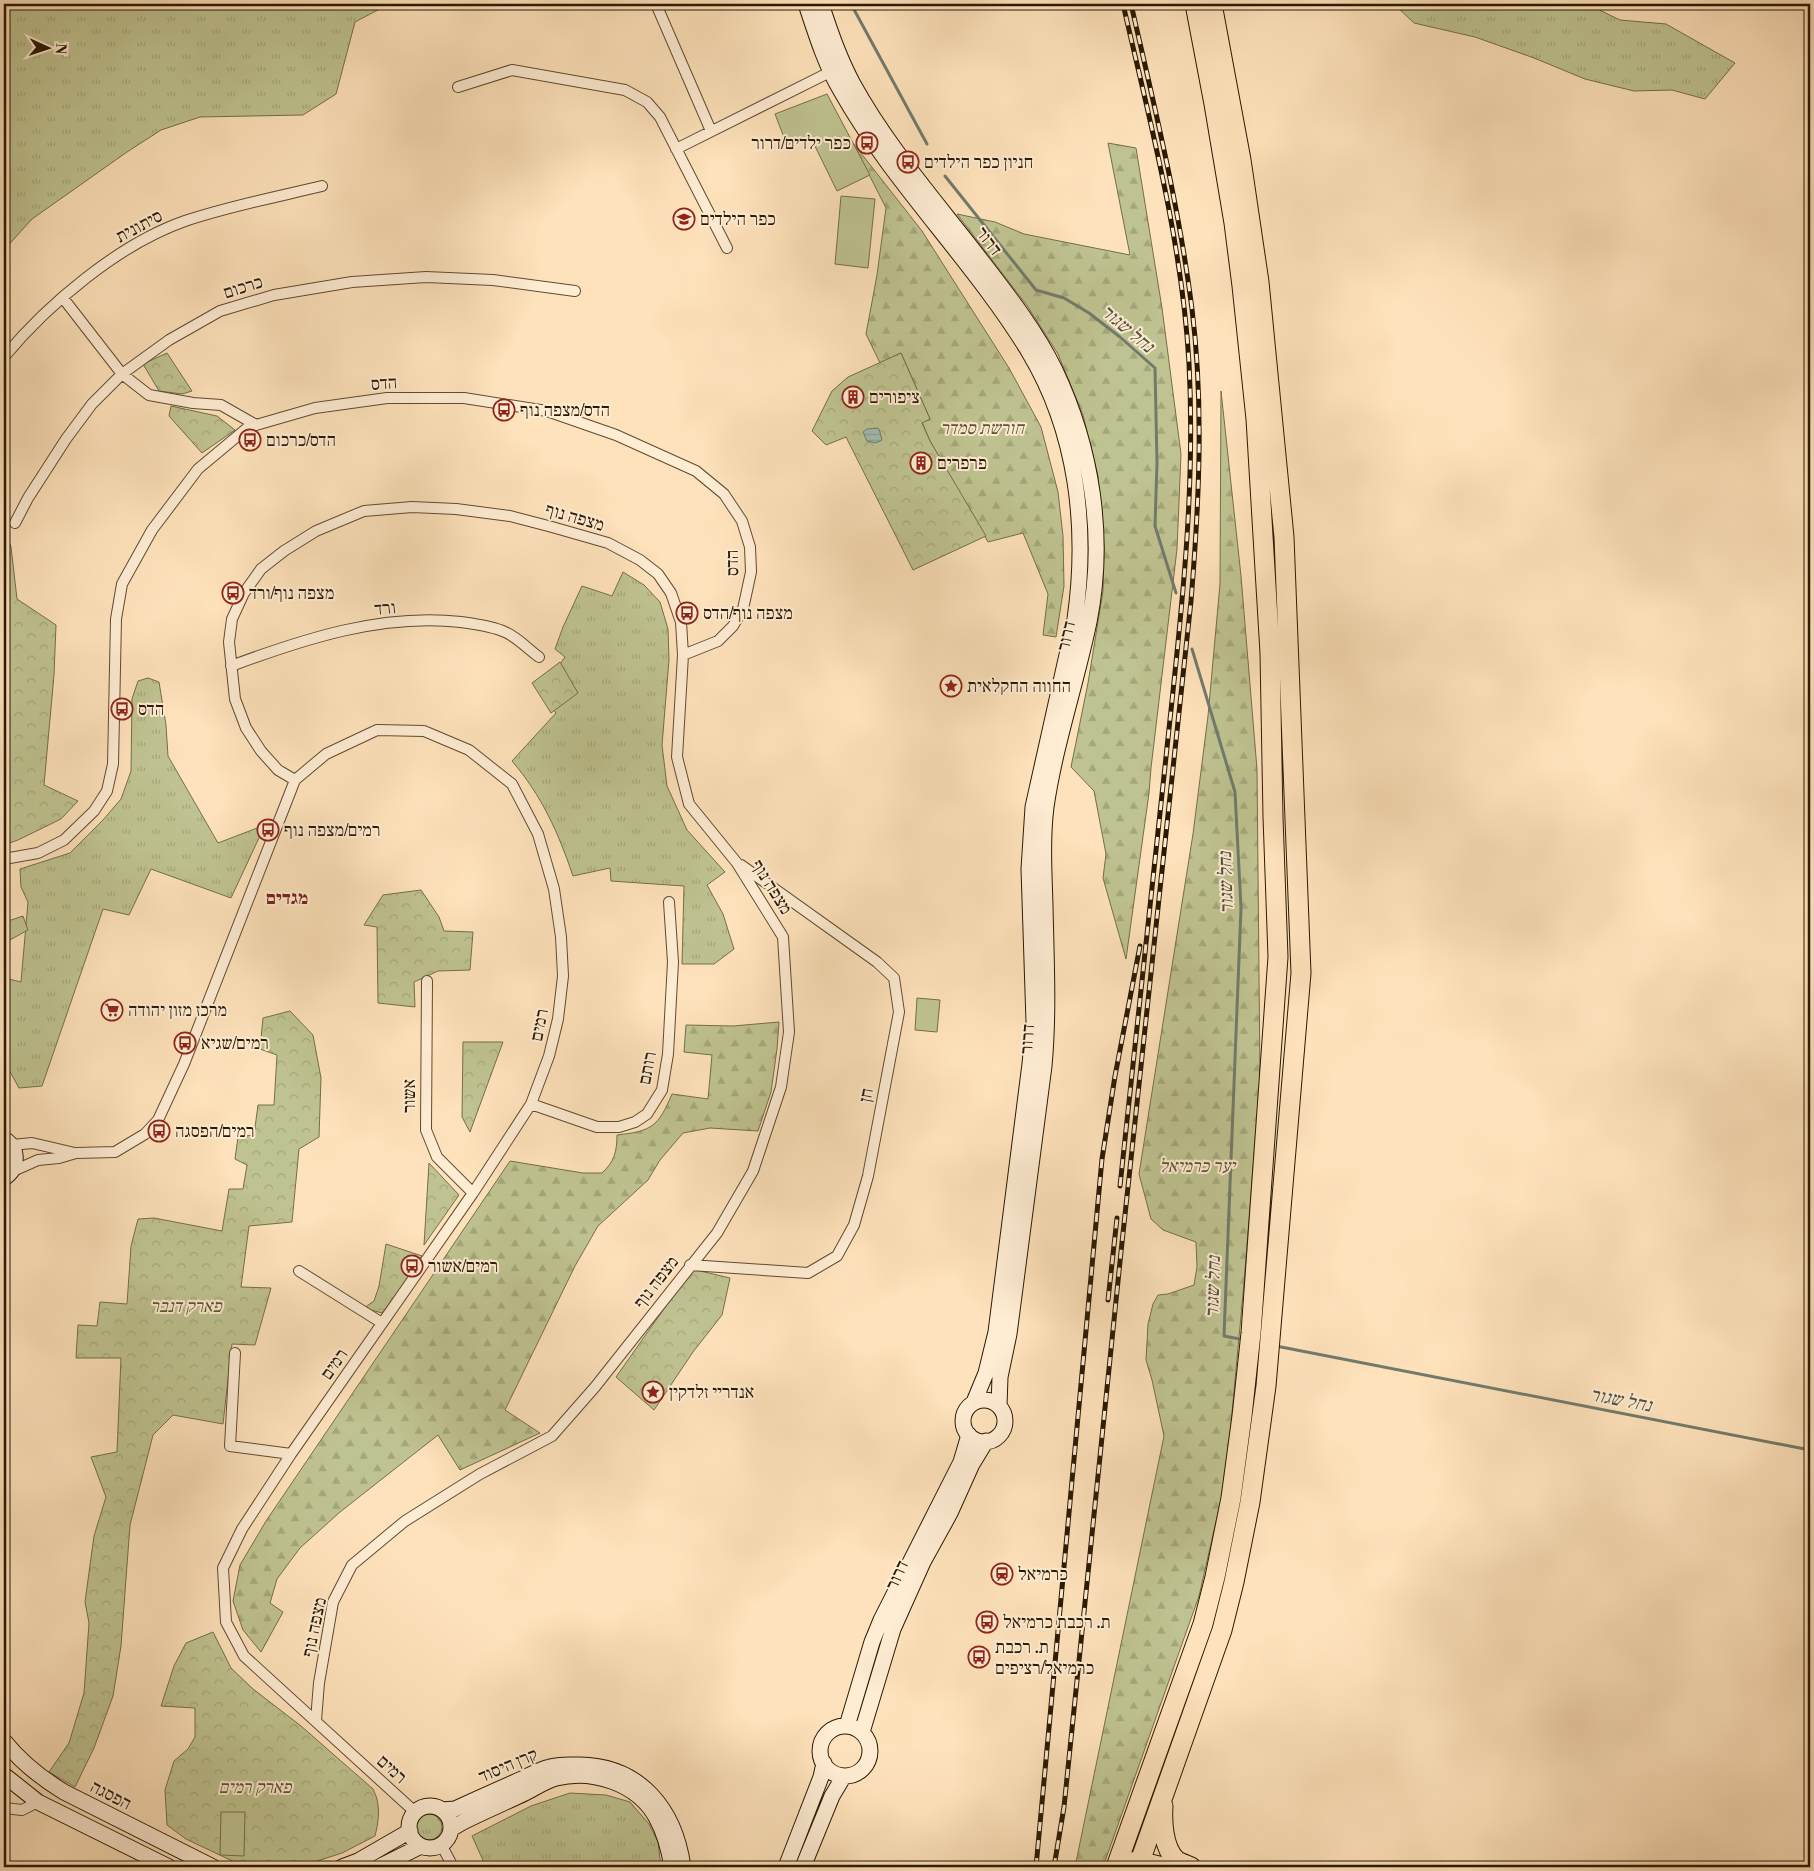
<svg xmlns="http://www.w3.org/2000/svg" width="1814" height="1871" viewBox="0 0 1814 1871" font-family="'Libre Bodoni','Frank Ruhl Libre',serif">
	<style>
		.grass { fill: url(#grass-tufts); stroke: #746e49 }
		.forest { fill: url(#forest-firs); stroke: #746e49 }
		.park { fill: url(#park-crowns); stroke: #746e49 }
		.garden { fill: #bfc391; stroke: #746e49 }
		.water { fill: url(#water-rules); stroke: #717b6c }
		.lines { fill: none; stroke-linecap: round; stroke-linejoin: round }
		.stream { stroke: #717b6c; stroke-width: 3 }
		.street-casing { stroke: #5f4b30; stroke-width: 12 }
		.secondary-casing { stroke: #2a1901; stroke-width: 17 }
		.primary-casing { stroke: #2a1901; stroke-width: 18 }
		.highway-casing { stroke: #2a1901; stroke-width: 21 }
		.street { stroke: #feecd3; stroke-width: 10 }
		.secondary { stroke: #feecd3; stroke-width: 15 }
		.primary { stroke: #fee2bb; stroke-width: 16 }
		.highway { stroke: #fee2bb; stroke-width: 19 }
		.rail-casing { stroke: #2a1901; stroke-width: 5 }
		.rail { stroke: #feecd3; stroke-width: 3; stroke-dasharray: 9; stroke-linecap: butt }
		.labels { text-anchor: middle; stroke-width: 4; stroke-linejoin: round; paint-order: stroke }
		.poi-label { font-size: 18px; fill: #2a1901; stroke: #feecd3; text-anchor: start }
		.street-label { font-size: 18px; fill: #2a1901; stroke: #feecd3 }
		.park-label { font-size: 18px; font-style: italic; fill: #5e5433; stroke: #feecd3 }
		.water-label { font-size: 19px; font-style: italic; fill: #535240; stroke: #feecd3 }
		.neighbourhood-label { font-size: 19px; font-weight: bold; fill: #7a1f14; stroke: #feecd3 }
	</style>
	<defs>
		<pattern id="grass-tufts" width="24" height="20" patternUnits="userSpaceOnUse" patternTransform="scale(1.25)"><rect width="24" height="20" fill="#bfc391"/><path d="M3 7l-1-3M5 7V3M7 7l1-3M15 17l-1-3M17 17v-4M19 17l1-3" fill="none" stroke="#a4a77b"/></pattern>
		<pattern id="forest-firs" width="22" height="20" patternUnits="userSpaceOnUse" patternTransform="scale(1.25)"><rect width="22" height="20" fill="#bfc391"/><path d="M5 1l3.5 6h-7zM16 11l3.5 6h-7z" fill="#a4a77b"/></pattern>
		<pattern id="park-crowns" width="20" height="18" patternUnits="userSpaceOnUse" patternTransform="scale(1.25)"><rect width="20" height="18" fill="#bfc391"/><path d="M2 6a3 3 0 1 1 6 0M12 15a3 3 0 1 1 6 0" fill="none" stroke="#a4a77b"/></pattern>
		<pattern id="water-rules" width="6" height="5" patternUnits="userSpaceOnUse" patternTransform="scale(1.25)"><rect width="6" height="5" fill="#a0bdb4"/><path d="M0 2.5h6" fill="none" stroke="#8aa299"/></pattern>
	</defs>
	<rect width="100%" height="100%" fill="#fee2bb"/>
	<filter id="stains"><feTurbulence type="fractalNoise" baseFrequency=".004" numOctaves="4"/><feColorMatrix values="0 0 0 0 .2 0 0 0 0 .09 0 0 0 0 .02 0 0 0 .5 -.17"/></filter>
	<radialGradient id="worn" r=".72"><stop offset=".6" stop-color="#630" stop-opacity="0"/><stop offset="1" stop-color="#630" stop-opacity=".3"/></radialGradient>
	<path class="grass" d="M4 4H389L355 22 336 94 303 115 200 117 161 130 127 152 32 219 4 250Z
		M1394 4H1587L1620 20 1666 24 1735 63 1705 99 1672 90 1634 91 1585 79 1534 58 1475 37 1414 23Z
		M623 572 644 585 660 602 668 629 669 660 662 745 667 786 687 830 725 872 707 885 723 914 734 949 714 964H682L684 886 611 881 610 868 573 876C558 832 542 796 512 761L556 713 541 690 565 657 555 649 563 627 582 586 612 596Z
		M148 678 159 682 166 725 168 756 218 843 265 825 231 898 151 869 129 915 103 909 42 1086 19 1088 4 1061V986L9 979 21 982 28 902 21 887 20 869 70 853 103 820 121 799 131 771 132 699 138 681Z
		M570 1793 606 1795 630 1802 649 1824 658 1842 661 1867H486L472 1836 531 1806Z
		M416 1827a13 13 0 1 1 26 0a13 13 0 1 1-26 0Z"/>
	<path class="forest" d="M853 143 922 231 1009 368 1041 427 1058 492 1063 536 1064 586 1056 637 1043 635 1048 594 1023 533 988 542 930 441 922 422 930 419 901 353 880 363 866 334 877 275 886 208Z
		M1108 143 1136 148 1162 308 1181 454 1177 549 1151 768 1149 793 1126 959 1103 878 1106 854 1094 791 1071 767 1088 683 1103 591 1104 547 1098 476 1083 415 1058 354 1028 307 957 214 995 222 1024 234 1130 255Z
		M1221 391 1241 576 1257 769 1260 1078 1244 1283 1226 1478 1199 1596 1103 1867H1075L1164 1436 1152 1380 1146 1360 1148 1324 1153 1304 1158 1295 1168 1294 1194 1285 1197 1267 1196 1242 1163 1230 1151 1219 1139 1174 1193 834 1208 716 1220 584Z
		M779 1022 777 1049 771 1092 758 1131 710 1128 683 1133 660 1160 648 1180 598 1226 575 1266 505 1410 540 1433 460 1470 438 1435 340 1512 300 1548 277 1579 270 1603 283 1612 261 1652 243 1630 233 1601 240 1565 266 1521 510 1161 583 1173H602C614 1162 617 1152 617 1135 652 1131 658 1127 672 1094L708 1099 712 1055 684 1052 686 1025 733 1026Z"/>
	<path class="park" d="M167 353 192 391 182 394 159 391 143 364Z
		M901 353 930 419 922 423 930 441 986 536 913 570 846 437 826 445 812 431 832 391 848 377Z
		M171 406 217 416 235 430 202 453 169 416Z
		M4 526 11 547 17 599 56 625 54 675 44 785 78 801 61 819 18 840 4 845V754L8 735 4 702Z
		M560 662 578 693 551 713 532 683Z
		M421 890 439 917 444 931 473 932 470 970 438 971 414 982 415 1007 378 1003 377 927 364 925 383 895Z
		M23 916 28 930 8 941 5 922Z
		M290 1011 313 1035 321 1078 319 1137 299 1149 292 1222 249 1226 241 1287 271 1288 255 1345 232 1344 223 1424 173 1415 153 1435 130 1525 121 1646 113 1696 94 1748 75 1787 49 1772 69 1743 84 1693 89 1623 85 1602 94 1536 106 1497 91 1457 117 1452 121 1358H76L78 1325 97 1326 100 1302 127 1304 131 1246 138 1219 154 1218 222 1231 229 1189H243L247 1165 235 1159 238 1137 254 1135 258 1105H274L277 1055 260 1049 263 1018Z
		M463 1042H503L470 1132 462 1117Z
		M429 1163 459 1195 424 1245Z
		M386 1244 422 1256 404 1285 382 1313 364 1308 374 1301 379 1286Z
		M692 1269 730 1278 722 1315 693 1352 654 1410 616 1377Z
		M213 1632 231 1668 253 1689 301 1726 373 1789C381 1804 379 1820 375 1836L342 1853 305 1865 245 1867 186 1839 167 1825 165 1790 174 1761 188 1749 195 1737V1708L161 1706 174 1666 186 1643Z"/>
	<path class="garden" d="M827 94 870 175 837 191 810 136 787 145 775 114Z
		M841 196 875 199 868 268 835 264Z
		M917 998 940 1000 937 1032 915 1030Z
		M221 1812H245L244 1856 220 1855Z"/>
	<path class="water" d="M877 428 879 429 882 440 876 443 867 441 863 432 867 429Z"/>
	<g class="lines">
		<path class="stream" d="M851 4 927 144
			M945 176 1036 290 1064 298 1089 313 1120 337 1155 368 1157 463 1155 526 1176 593
			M1192 649 1235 792 1241 908 1224 1336 1245 1340
			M1276 1346 1810 1450"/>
		<g class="street-casing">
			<path id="street" d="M656 4 711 131
				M458 87 512 70 625 90 647 102 660 117 727 248
				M676 149 836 69
				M63 298 122 374 149 395 193 403 221 405 256 425
				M4 357C48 304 119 244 185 221 230 206 276 197 322 186
				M15 523 28 498 66 439 92 404 122 374 169 340 220 311 274 295 352 282 426 277 493 280 575 291
				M231 666C304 639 382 613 461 622 475 624 492 626 505 632 517 637 528 649 539 657
				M295 780 278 770 261 751 246 728 235 699 229 642 232 619 244 593 261 569 284 551 316 531 364 511 412 507 456 509 510 516 552 527 608 543 640 560 658 574 671 593 681 622 683 655 677 757 689 804 737 863 783 937 789 1032 781 1087 753 1171 717 1233 595 1387 552 1436 480 1474 405 1521 352 1565 333 1602 319 1683 316 1720
				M4 859 38 853 64 840 94 811 107 791 113 764 116 619 122 584 152 530 198 469 246 429 256 425 315 408 387 398H464L547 411 616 435 696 471 724 494 742 521 750 547 751 572 743 609 733 626 718 641 683 655
				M427 981 426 1130 437 1157 473 1193
				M531 1104 597 1127H619L635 1122 647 1114 662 1090 668 1054 673 962 669 902
				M12 1145 32 1143 75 1153
				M11 1172 38 1160 59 1158 76 1153 115 1152 145 1134 158 1120 184 1064 295 780 326 754 377 730 424 731 469 750 512 784 538 834 554 889 561 937 563 976 558 1019 549 1056 531 1104 473 1193 291 1454 242 1529 223 1568 226 1622 244 1656 415 1812
				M690 1265 808 1273 837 1256 854 1225 868 1176 899 1012 894 978 877 962 741 865
				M299 1271 382 1323
				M235 1353 230 1446 291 1454
				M4 1808 22 1810 38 1802
				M441 1844 453 1867"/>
		</g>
		<g class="secondary-casing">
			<path id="secondary" d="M806 4C816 34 825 64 841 91 894 185 973 260 1029 352 1077 432 1088 527 1075 619L1033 807 1029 869 1034 1022 1030 1064 996 1332 986 1373 974 1402
				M821 4C830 31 839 58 853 84 886 144 932 197 974 251 1003 289 1034 327 1055 370 1092 448 1106 537 1089 622 1076 684 1055 745 1046 807 1042 839 1044 873 1045 905 1046 959 1049 1012 1044 1066L1009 1334 1000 1377 999 1406
				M4 1139C19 1148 19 1168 4 1178
				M963 1421a21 21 0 1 1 42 0a21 21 0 1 1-42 0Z
				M847 1726 872 1642 881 1620 961 1462 969 1435
				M820 1751a25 25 0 1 1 50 0a25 25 0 1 1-50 0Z
				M862 1732 893 1629 923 1562 950 1513 972 1464 986 1441
				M4 1741C21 1762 41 1778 64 1792L213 1867
				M4 1775 38 1802 169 1867
				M409 1827a21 21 0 1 1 42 0a21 21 0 1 1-42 0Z
				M442 1810 455 1809C477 1799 499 1789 522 1779 530 1775 540 1769 550 1767 559 1764 570 1765 580 1765 641 1766 675 1810 683 1867
				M451 1829 463 1822C483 1812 504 1803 525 1793 535 1788 545 1781 556 1778 592 1769 637 1783 656 1817 665 1833 669 1849 672 1867
				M342 1867 358 1861 410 1831
				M379 1867 421 1846
				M786 1867 821 1777 824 1763
				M803 1867 832 1796 844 1776"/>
		</g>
		<g class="primary-casing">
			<path id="primary" d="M1118 1861 1140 1860 1170 1867"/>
		</g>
		<g class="highway-casing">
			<path id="highway" d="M1163 1806C1162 1821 1163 1848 1176 1860 1180 1863 1187 1865 1191 1867
				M1116 1867 1203 1624 1215 1577 1231 1498 1242 1416 1251 1333 1278 957 1273 817 1270 653 1256 419 1242 286 1234 223 1214 104 1195 4
				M1138 1867 1222 1630 1234 1582 1250 1502 1266 1386 1301 973 1284 537 1259 282 1241 160 1212 4"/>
		</g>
		<use href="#street" class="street"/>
		<use href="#secondary" class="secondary"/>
		<use href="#primary" class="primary"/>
		<use href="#highway" class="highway"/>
		<g class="rail-casing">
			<path id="rail" d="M1120 1186C1135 1043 1151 900 1166 757 1180 625 1196 496 1189 363 1182 241 1150 122 1123 4
				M1108 1300 1117 1218
				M1036 1867 1102 1159 1115 1076 1140 946
				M1054 1867 1064 1807 1121 1252 1191 601C1199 504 1204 406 1192 309 1179 206 1154 105 1131 4"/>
		</g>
		<use href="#rail" class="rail"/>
	</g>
	<defs>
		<g id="bus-ring" transform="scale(1.125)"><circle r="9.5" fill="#feecd3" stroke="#8f2418" stroke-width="1.5"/><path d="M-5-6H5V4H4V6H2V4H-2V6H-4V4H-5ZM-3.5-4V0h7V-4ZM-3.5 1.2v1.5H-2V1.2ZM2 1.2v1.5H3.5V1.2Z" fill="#8f2418"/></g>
		<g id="school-ring" transform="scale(1.125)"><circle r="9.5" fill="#feecd3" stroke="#8f2418" stroke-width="1.5"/><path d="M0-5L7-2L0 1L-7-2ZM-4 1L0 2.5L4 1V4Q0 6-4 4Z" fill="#8f2418"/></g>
		<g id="building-ring" transform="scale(1.125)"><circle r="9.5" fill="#feecd3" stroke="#8f2418" stroke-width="1.5"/><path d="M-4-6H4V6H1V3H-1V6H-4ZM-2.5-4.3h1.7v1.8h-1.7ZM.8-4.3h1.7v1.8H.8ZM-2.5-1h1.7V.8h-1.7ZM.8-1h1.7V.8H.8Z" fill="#8f2418"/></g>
		<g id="sight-ring" transform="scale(1.125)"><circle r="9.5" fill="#feecd3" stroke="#8f2418" stroke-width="1.5"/><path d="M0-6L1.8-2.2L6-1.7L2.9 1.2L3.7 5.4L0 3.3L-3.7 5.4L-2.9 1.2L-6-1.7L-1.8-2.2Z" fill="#8f2418"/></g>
		<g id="supermarket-ring" transform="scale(1.125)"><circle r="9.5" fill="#feecd3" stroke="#8f2418" stroke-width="1.5"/><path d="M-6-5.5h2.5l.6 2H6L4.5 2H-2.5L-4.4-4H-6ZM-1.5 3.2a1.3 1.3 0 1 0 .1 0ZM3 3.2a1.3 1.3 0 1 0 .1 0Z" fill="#8f2418"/></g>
		<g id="station-ring" transform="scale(1.125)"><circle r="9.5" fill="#feecd3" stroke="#8f2418" stroke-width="1.5"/><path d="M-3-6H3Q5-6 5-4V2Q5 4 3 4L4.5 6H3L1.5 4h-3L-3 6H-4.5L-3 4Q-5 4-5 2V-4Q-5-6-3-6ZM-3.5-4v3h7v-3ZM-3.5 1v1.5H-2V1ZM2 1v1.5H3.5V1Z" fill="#8f2418"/></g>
	</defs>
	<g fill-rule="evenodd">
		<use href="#bus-ring" x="867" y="143"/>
		<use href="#bus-ring" x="908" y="162"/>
		<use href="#school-ring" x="684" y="219"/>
		<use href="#building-ring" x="853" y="397"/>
		<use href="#bus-ring" x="504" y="410"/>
		<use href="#bus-ring" x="250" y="440"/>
		<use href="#building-ring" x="921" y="463"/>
		<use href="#bus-ring" x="233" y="593"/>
		<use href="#bus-ring" x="687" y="613"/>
		<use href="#sight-ring" x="951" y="686"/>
		<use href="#bus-ring" x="122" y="709"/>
		<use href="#bus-ring" x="268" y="830"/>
		<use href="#supermarket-ring" x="112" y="1010"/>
		<use href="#bus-ring" x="185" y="1043"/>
		<use href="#bus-ring" x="159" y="1131"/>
		<use href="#bus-ring" x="412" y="1266"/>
		<use href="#sight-ring" x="653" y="1392"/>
		<use href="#station-ring" x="1002" y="1574"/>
		<use href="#bus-ring" x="987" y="1622"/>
		<use href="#bus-ring" x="979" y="1657"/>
	</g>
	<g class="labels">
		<g class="poi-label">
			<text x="851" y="149" text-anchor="end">כפר ילדים/דרור</text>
			<text x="924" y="168">חניון כפר הילדים</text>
			<text x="700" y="225">כפר הילדים</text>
			<text x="869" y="403">ציפורים</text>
			<text x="520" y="416">הדס/מצפה נוף</text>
			<text x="266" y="446">הדס/כרכום</text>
			<text x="937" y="469">פרפרים</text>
			<text x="249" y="599">מצפה נוף/ורד</text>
			<text x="703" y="619">מצפה נוף/הדס</text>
			<text x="967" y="692">החווה החקלאית</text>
			<text x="138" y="715">הדס</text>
			<text x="284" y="836">רמים/מצפה נוף</text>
			<text x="128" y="1016">מרכז מזון יהודה</text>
			<text x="201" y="1049">רמים/שגיא</text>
			<text x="175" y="1137">רמים/הפסגה</text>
			<text x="428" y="1272">רמים/אשור</text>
			<text x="669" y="1398">אנדריי זלדקין</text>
			<text x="1018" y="1580">כרמיאל</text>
			<text x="1003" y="1628">ת. רכבת כרמיאל</text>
			<text x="995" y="1653">ת. רכבת<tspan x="995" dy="21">כרמיאל/רציפים</tspan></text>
		</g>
		<g class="street-label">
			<text transform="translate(139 226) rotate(-28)" y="6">סיתונית</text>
			<text transform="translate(989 241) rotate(52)" y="6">דרור</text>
			<text transform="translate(243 287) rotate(-17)" y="6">כרכום</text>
			<text transform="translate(384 383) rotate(-4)" y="6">הדס</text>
			<text transform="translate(575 517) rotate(16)" y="6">מצפה נוף</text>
			<text transform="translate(732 563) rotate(-91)" y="6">הדס</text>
			<text transform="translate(385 608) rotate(-5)" y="6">ורד</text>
			<text transform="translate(1066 636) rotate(-77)" y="6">דרור</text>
			<text transform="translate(772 887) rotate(58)" y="6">מצפה נוף</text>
			<text transform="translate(539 1025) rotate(-79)" y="6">רמים</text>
			<text transform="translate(1027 1039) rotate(-86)" y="6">דרור</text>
			<text transform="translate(647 1068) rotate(-79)" y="6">רותם</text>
			<text transform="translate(866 1095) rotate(-79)" y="6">חן</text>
			<text transform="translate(409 1096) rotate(-90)" y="6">אשור</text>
			<text transform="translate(656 1282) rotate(-52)" y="6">מצפה נוף</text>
			<text transform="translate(334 1364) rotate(-55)" y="6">רמים</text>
			<text transform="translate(897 1575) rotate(-65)" y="6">דרור</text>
			<text transform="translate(314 1627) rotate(-78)" y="6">מצפה נוף</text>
			<text transform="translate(508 1765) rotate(-23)" y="6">קרן היסוד</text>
			<text transform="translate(392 1769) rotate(42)" y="6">רמים</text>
			<text transform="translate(111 1795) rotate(27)" y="6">הפסגה</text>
		</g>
		<g class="park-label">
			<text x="982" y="434">חורשת סמדר</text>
			<text x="1197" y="1172">יער כרמיאל</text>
			<text x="186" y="1312">פארק דנבר</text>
			<text x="255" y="1793">פארק רמים</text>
		</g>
		<g class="water-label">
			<text transform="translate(1128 328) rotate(40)" y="7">נחל שגור</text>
			<text transform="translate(1225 883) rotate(-92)" y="7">נחל שגור</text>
			<text transform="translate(1212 1287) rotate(-88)" y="7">נחל שגור</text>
			<text transform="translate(1621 1399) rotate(11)" y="7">נחל שגור</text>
		</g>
		<g class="neighbourhood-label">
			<text x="287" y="904">מגדים</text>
		</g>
	</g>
	<rect width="1814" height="1871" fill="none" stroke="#fee2bb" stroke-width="20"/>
	<rect x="5" y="5" width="1804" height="1861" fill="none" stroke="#2a1901" stroke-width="2.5"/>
	<rect x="10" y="10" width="1794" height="1851" fill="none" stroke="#2a1901"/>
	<g transform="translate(48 48) rotate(93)" stroke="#feecd3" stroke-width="4" paint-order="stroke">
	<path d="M0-4L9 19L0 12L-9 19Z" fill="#2a1901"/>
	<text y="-8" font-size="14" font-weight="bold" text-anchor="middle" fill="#2a1901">N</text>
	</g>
	<rect width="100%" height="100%" filter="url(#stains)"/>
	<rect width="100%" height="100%" fill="url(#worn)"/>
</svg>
